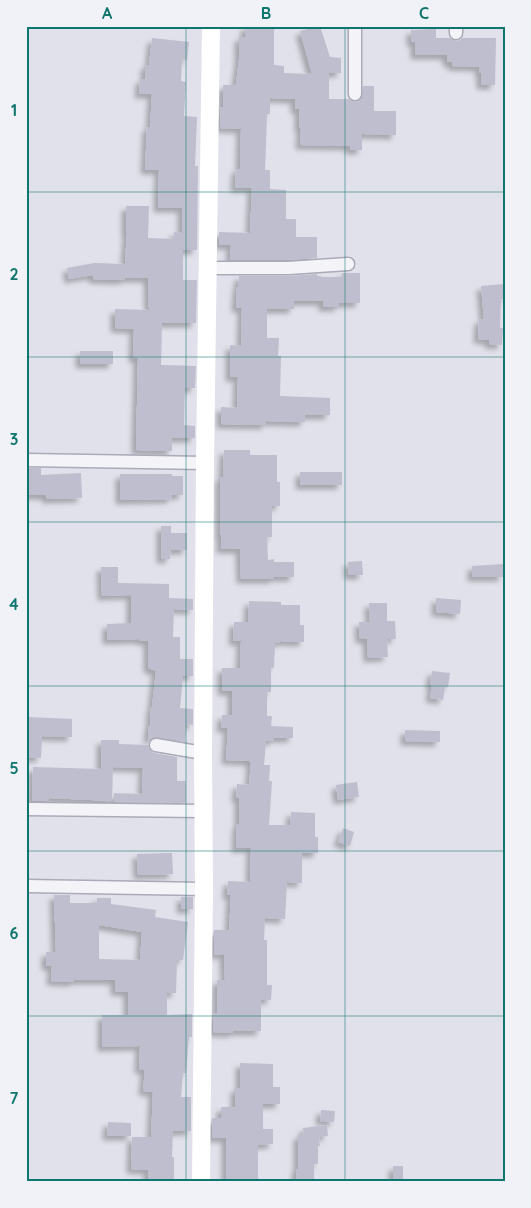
<svg xmlns="http://www.w3.org/2000/svg" width="531" height="1208" viewBox="0 0 531 1208" font-family="Quicksand,sans-serif">
	<style>
		.building { fill: #bebece; fill-rule: evenodd; filter: url(#shadow) }
		.lines { fill: none; stroke-linecap: round; stroke-linejoin: round }
		.street-casing { stroke: #aaaab9; stroke-width: 15 }
		.street { stroke: #f4f4f8; stroke-width: 12 }
		.secondary { stroke: #fff; stroke-width: 18 }
		.grid { fill: none; stroke: #0f766e; stroke-width: 1; stroke-opacity: 0.55 }
		.neatline { fill: none; stroke: #0f766e; stroke-width: 2 }
		.grid-label { font-size: 16px; text-anchor: middle; font-weight: bold; fill: #0f766e }
	</style>
	<defs>
		<filter id="shadow"><feDropShadow dx="-4.5" dy="4.5" stdDeviation="2.5" flood-color="#0004"/></filter>
	</defs>
	<rect width="100%" height="100%" fill="#e1e1eb"/>
	<path class="building" d="M245 26H274V65L284 66V73L312 74 300 31 320 26 330 57 341 58V73H329V99H349L355 102 359 101 362 98 363 86H374V111H396V135L362 134V150H350V146L300 145 301 128H299V109H295V99L270 98V114H267L265 170H270V189L286 190V219H296V237H317V258L288 260H230L231 245H219V232L250 233 252 188H235L236 169H240L241 129 220 128 221 107H223V85H235L236 84 239 60V37H245Z
		M436 29V38H450L456 41 460 40 462 38H496L495 85H481V73H479L480 67 452 66V62H447V55H415V42H411V30Z
		M152 38 189 42 187 60 182 59 181 81 186 82 184 116 197 117 195 166H198L197 250H183V280H197L196 323H162L161 365 196 366 195 388H185L184 425 195 426V438H172V451L136 450 138 358H133L134 329 115 328V309L149 310 148 278H125L124 280 93 279V275L69 279 67 268 94 263 125 264 127 231H126V206H149L148 238 174 239V232L182 233V208H158L159 170H145L147 127H150L152 94H139L140 79H145V65H149Z
		M342 273H360V303H339V307H323V301H294V309H267V338H279L278 356H281L280 396 330 398V415H305V422L266 421V425L221 424V407L237 408 238 377H230V345L241 346 242 308H236L237 287H238L239 276H288L317 274V276H321V277H342Z
		M505 284V299H501L500 328H503L502 345 489 344V340L478 339 479 319 484 320 481 286Z
		M80 351H113V364H80Z
		M224 450H250V455H277V482H280V506H272V537H267L268 560 274 559V562H294V577H274V579H241L240 549H221V535H220V477H223Z
		M26 468H41V475L81 473 82 498 47 499 46 495H26Z
		M300 472H342V485H300Z
		M120 474H172V476H183V495H172V499L120 500Z
		M161 526H171V533H187V550H171L170 559H161Z
		M362 561 363 575H349L348 562Z
		M503 564V577H472V566Z
		M101 567H118V583L169 584V598L193 599V610L174 609 173 637H180V659H193V676H183L180 708 193 709V725L186 724 185 742 157 737 150 739 148 744 149 748 154 753 177 757V781H186V803L114 802V793L142 794 143 768 113 767 112 801 49 798V801H32L33 767 101 769V740H119V744L148 745 149 726H150L151 707H152L156 671 148 668V641L139 640V639L107 640V624L131 623V595L102 596Z
		M436 598 461 600 460 614 436 612Z
		M249 601 281 602V605H300V625H304V642L280 641V643H275L274 668H271V692H267V716H272L271 726 293 727V738H274L273 741H266L264 765H270L269 781H272L269 825H290L291 812 315 813V837H318V853H302V883L287 882 285 919 265 918 264 940H267V985H272L271 1000H261V1031H233V1033L213 1032V1013H217V980H225L224 954 214 955V930H229L231 895H227L228 881 250 882 251 848H236L237 824H239V798H236L237 784 249 785 251 762H249V761L226 760 228 728H221L222 715H232V691H222V668H240L241 641H233L234 622H248Z
		M369 603H387V621H395L396 639H387L388 657 368 658 367 639H360L359 622H370Z
		M432 671 450 673 448 687H445L443 700 430 698 432 685H430Z
		M27 717 72 719V737L42 736 41 758 26 757Z
		M405 730 440 731V742L405 741Z
		M357 782 359 797 338 800 336 785Z
		M343 828 354 832 350 846 338 842Z
		M172 853 173 874 138 875 137 854Z
		M54 895H70V903H97V898H111V904L156 910 155 917 188 922 183 960H177L176 993H167V1015L192 1014V1037H189L186 1073H183L181 1097H191V1131H173L172 1157H174V1182H148V1170L131 1169 132 1137H151L153 1092 143 1091 145 1070 139 1069 140 1046 102 1047V1015H128V992L115 991V980H74V982L51 981 52 966H46V952H56ZM99 925 142 932 140 960 99 959Z
		M181 897H193V909H181Z
		M240 1063 273 1064V1087H280V1104H263V1129H273V1144L258 1145V1182H226V1138H212V1118H221V1107H235V1088H240Z
		M321 1110 335 1111 334 1122 320 1121Z
		M108 1122 131 1123V1136H107Z
		M327 1125 328 1136 319 1137 320 1146H318V1164H314V1182H296V1169H298V1135H304L303 1128Z
		M393 1166H403V1182H393Z"/>
	<g class="lines">
		<g class="street-casing">
			<path id="street" d="M456 33V26
				M355 94V26
				M207 268H288L348 264
				M26 460 205 463
				M156 745 203 753
				M26 809 204 811
				M26 886 204 889"/>
		</g>
		<use href="#street" class="street"/>
		<path class="secondary" d="M201 1182 204 889 203 753 205 463 211 26"/>
	</g>
	<path class="grid" d="M186 26V1182M345 26V1182M26 192H505M26 357H505M26 522H505M26 686H505M26 851H505M26 1016H505"/>
	<rect width="531" height="1208" fill="none" stroke="#f1f1f8" stroke-width="55"/>
	<rect x="28" y="28" width="476" height="1152" class="neatline"/>
	<g class="grid-label">
		<text x="107" y="19">A</text>
		<text x="266" y="19">B</text>
		<text x="424" y="19">C</text>
		<text x="14" y="116">1</text>
		<text x="14" y="280">2</text>
		<text x="14" y="445">3</text>
		<text x="14" y="610">4</text>
		<text x="14" y="774">5</text>
		<text x="14" y="939">6</text>
		<text x="14" y="1104">7</text>
	</g>
</svg>
